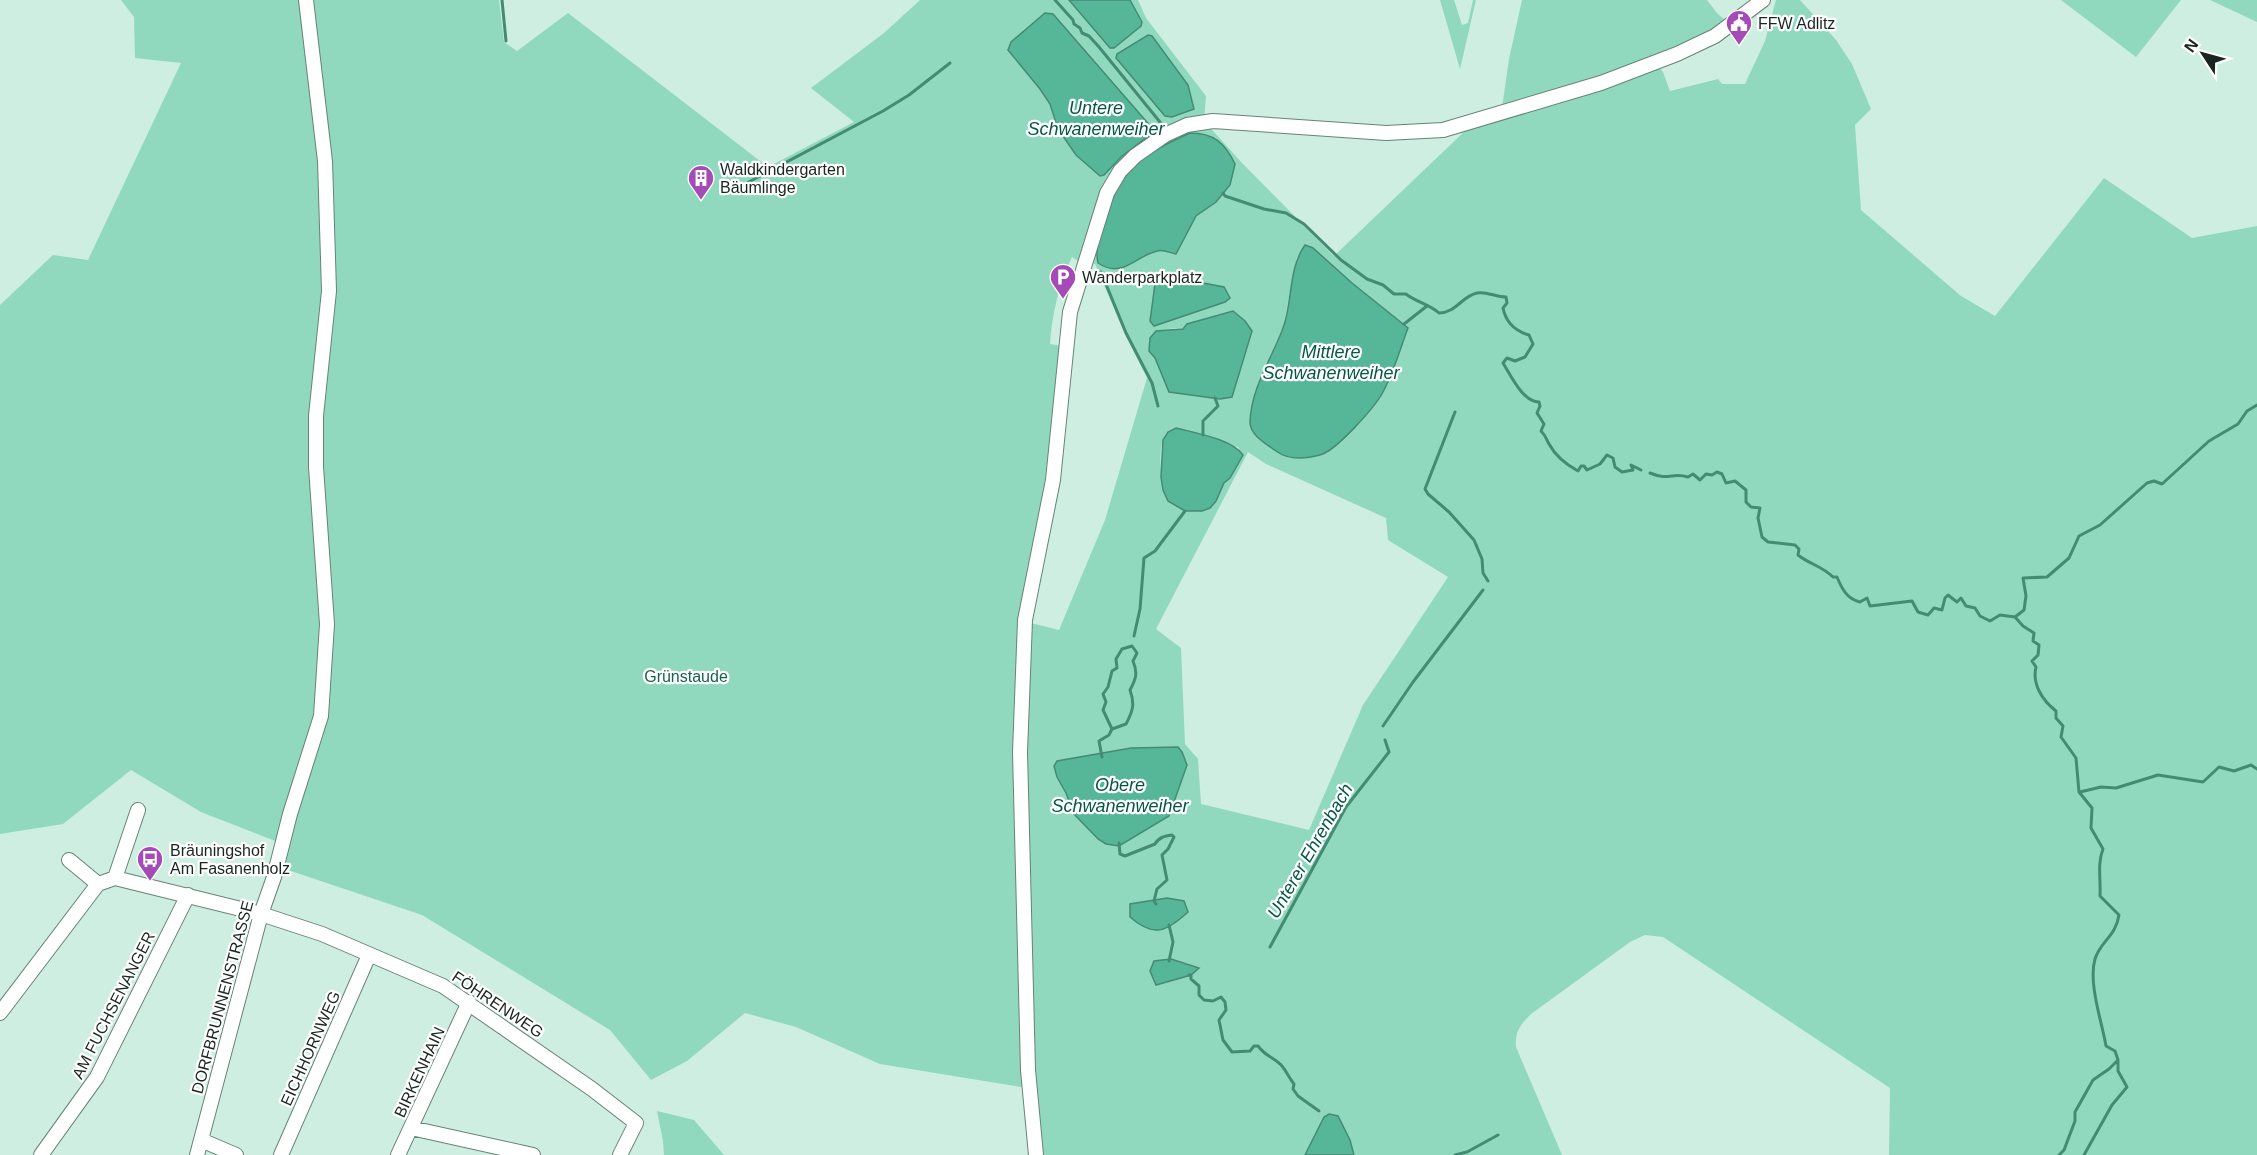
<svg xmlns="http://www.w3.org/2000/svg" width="2257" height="1155" viewBox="0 0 2257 1155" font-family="Arial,sans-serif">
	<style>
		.green { fill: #90d9bf; fill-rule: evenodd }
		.water { fill: #56b798; stroke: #448b74; stroke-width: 1.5 }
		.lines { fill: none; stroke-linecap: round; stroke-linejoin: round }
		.stream { stroke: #448b74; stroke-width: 3 }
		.minor-casing { stroke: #668378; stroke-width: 16 }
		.minor { stroke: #fff; stroke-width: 14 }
		.labels { text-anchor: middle; stroke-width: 4.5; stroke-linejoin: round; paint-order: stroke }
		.poi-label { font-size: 16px; fill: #192521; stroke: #fff; text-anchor: start }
		.park-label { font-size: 16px; fill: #17624d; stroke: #fff }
		.street-label { font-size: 16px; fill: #192521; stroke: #fff }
		.water-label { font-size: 18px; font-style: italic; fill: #045843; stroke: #fff }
	</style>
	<rect width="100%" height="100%" fill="#ceeee2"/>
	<path class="green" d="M121 0H499L504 42 517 51 568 13 768 167 854 122 811 88 884 33 920 0H1069L1110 48H1114L1142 22 1130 0H1138L1146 18 1206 96 1204 121 1242 163 1334 256 1467 129 1657 65 1663 72 1670 91 1718 79 1722 84H1745L1765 41 1776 0H1800L1836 40 1852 64 1871 109 1855 125 1861 210 1961 296 1995 316 2104 178 2192 238 2257 226V1155H1889L1890 1088 1663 937 1645 935 1630 942 1531 1014C1520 1025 1515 1031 1516 1047L1562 1155H1354L1350 1140 1324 1117 1305 1155H1034L1027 1088 880 1064 796 1027 745 1013 687 1061 651 1080 610 1030 422 915 273 865 278 842 201 812 131 770 63 824 0 834V305L53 255 88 260 181 63 135 58 134 17ZM1053 14 1152 128 1151 133 1121 157 1104 175 1058 129 1050 104 1040 89ZM1147 35 1152 36 1188 85H1138L1116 58 1117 54ZM1215 137 1235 164 1216 202 1196 216 1176 254 1159 250 1120 269ZM1072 257 1079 262 1095 264 1124 332 1147 378 1105 520 1059 630 1027 622 1062 346 1050 344C1052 314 1059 284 1072 257ZM1297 257 1352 283 1404 324 1291 458C1273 452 1262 439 1250 426L1251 409 1265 367 1283 327ZM1166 276 1224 287 1230 298 1225 302 1154 326 1157 279ZM1176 328 1250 335 1232 397 1220 399 1169 392 1155 358 1156 331ZM1176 429 1238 447 1243 455 1230 478 1224 483 1163 490C1161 477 1157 442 1167 433 1168 432 1176 429 1176 429ZM1248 452 1266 464 1386 518 1388 540 1448 577 1363 705 1309 830 1201 804 1198 759 1185 744 1181 648 1156 629ZM1102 754 1169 816 1119 846 1086 825 1074 814 1066 793 1057 777V761Z
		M1440 0H1454L1462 25 1468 23 1473 0H1476L1460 69Z
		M1522 0H1707L1717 13 1728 23 1710 35 1599 80 1502 108 1509 59Z
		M2061 0H2181L2136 57Z
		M2210 0H2257V22Z
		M657 1111 694 1120 724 1155H664L663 1141Z"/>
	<path class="water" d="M1069 0H1130L1142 22 1141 26 1114 48H1110Z
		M1045 13 1053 14 1152 128 1151 134 1121 157 1104 175 1100 176 1076 155 1058 129 1050 104 1040 89 1008 50 1011 42Z
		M1148 35 1152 36 1188 85 1194 109 1172 117 1165 116 1116 58 1117 54Z
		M1190 133C1214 133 1225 143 1235 164L1230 185 1216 202 1196 216 1176 254C1170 253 1163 249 1157 251 1134 257 1122 279 1098 263 1095 249 1099 237 1104 223 1119 169 1141 155 1190 133Z
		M1305 245 1313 248 1352 283 1408 328C1400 349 1394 372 1383 392 1375 407 1336 451 1320 455 1305 459 1288 460 1276 451 1266 444 1250 435 1250 422 1251 388 1272 358 1283 328 1293 301 1288 269 1305 245Z
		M1166 276 1224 287 1230 298 1225 302 1154 326 1150 321 1155 284 1157 279Z
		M1233 311 1245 321 1252 331 1232 397 1220 399 1169 392 1155 358 1149 351 1150 338 1156 331 1183 329 1187 324Z
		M1176 428C1195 433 1232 439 1243 455L1230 478 1224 483 1216 501 1210 508 1202 511H1185L1168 501 1163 490 1161 477 1163 440 1168 432Z
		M1178 747 1182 752 1187 765 1169 816 1119 846 1106 844 1098 839 1074 814 1066 793 1057 777 1054 766 1057 761 1131 748Z
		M1167 898 1184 901 1188 912C1166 932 1154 938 1130 917V904Z
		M1171 959 1199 968 1191 975 1156 985 1150 971 1154 961Z
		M1329 1114 1338 1116 1350 1140 1354 1155H1305L1324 1117Z"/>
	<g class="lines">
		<path class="stream" d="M502 0 506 41
			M1055 0 1073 20 1074 24 1080 28 1082 33 1089 36 1099 47 1164 127
			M1223 193 1225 196 1264 209 1286 213 1304 224 1341 260 1367 279 1383 285 1394 294H1406C1416 302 1429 304 1439 313 1456 313 1462 296 1477 293 1486 291 1496 297 1506 297L1507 303 1503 308C1506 323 1515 331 1529 335L1533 344 1525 357 1515 361 1507 358 1503 363C1511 376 1523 402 1539 402L1540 406 1537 413 1544 424 1541 431C1546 436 1546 439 1549 444 1555 455 1567 465 1578 471L1581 466H1584L1587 470 1600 464 1607 455 1613 458 1615 467 1622 472 1633 470 1631 465 1641 470
			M726 194 883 111 909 95 950 63
			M1101 272 1126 333 1152 383 1158 406
			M1404 324 1427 306
			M1455 412 1425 489 1428 494 1449 512 1474 540 1482 559 1483 573 1488 581
			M1203 435V421L1218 406 1215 398
			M1650 473C1669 481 1672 472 1688 477L1693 474 1700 480 1706 474 1712 475 1717 472 1722 474 1726 483 1735 481 1746 490V502L1751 507 1760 508 1758 518 1762 537 1768 542 1795 545 1799 549 1798 555C1809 564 1822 566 1833 577H1837C1842 589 1847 599 1860 602L1867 598 1870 606 1912 601 1918 612 1928 615 1934 608 1942 610 1945 598 1948 595 1957 602 1961 598 1966 606 1975 608 1980 616 1990 621 2000 615 2015 617 2023 626 2034 633 2033 641 2039 645 2038 655 2032 661 2036 667C2032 684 2042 700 2056 711V718L2063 726 2061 737 2076 758 2079 792 2092 808 2091 828 2103 849C2097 864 2101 880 2100 896L2119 915C2116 936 2100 942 2095 959 2088 983 2102 1022 2106 1046L2115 1051 2118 1060 2109 1069 2093 1080 2075 1112V1121L2064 1150 2059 1155
			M2015 617 2024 610 2026 596 2023 578 2047 577 2069 558 2079 536 2100 525 2147 483 2154 481 2162 484 2209 441 2238 424 2247 411 2257 405
			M1134 636 1140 609 1144 558 1155 551 1185 511
			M1383 726 1413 682 1483 590
			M1102 757 1099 741 1109 735 1112 729 1103 710 1106 702 1103 694 1108 687 1112 671 1117 668 1116 659 1122 649 1132 646 1137 653 1133 661C1138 673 1136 679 1130 690 1135 704 1133 711 1126 724L1112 729
			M2080 792 2101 787 2116 788 2158 775 2203 782 2219 767 2234 771 2251 765 2257 769
			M1119 843 1120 854 1125 856 1155 844C1159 837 1165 836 1172 835L1174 837 1168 849 1162 855 1167 880 1157 889 1154 901 1156 904
			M1270 947 1346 807 1389 752 1385 740
			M1169 961 1173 942 1169 925
			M1189 975H1191V979L1199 986V995L1204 1000 1213 1001 1221 997 1225 1002 1226 1010 1219 1020 1223 1040 1232 1052 1250 1051 1254 1046H1258C1266 1057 1274 1057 1282 1066 1287 1072 1289 1078 1294 1084L1293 1089 1298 1096 1319 1111
			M1455 1155 1467 1152 1498 1135
			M2084 1155 2112 1105 2127 1087 2118 1071V1061"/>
		<g class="minor-casing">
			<path id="minor" d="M69 860 98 884
				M115 878 138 810
				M0 1013 98 884 115 878 261 914 322 934 443 986 592 1089 636 1123 620 1155
				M411 1128 533 1155
				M201 1140 236 1155
				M41 1155 97 1077 188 895
				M197 1155 261 914 274 877 290 814 321 716 327 624 316 467V416L329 291 325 161 306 0
				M281 1155 369 955
				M398 1155 469 1002
				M1036 1155 1028 1070 1020 752 1025 620 1053 480 1070 312 1107 193 1120 171 1135 156 1165 135 1187 125 1213 121 1386 133 1443 130 1601 83 1677 54 1715 36 1763 0"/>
		</g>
		<use href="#minor" class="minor"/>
	</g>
	<defs>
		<g id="civic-pin" transform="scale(1.35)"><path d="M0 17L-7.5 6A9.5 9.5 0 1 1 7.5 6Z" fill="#a44bb8" stroke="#fff"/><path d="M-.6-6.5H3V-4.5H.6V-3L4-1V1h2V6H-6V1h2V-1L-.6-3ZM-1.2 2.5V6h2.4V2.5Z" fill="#fff"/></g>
		<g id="building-pin" transform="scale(1.35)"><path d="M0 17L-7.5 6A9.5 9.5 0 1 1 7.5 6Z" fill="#a44bb8" stroke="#fff"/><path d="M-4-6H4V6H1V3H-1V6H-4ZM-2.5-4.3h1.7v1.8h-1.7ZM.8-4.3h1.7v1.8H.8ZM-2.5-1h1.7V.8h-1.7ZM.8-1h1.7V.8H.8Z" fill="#fff"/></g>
		<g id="parking-pin" transform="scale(1.35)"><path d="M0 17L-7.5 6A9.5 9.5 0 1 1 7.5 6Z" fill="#a44bb8" stroke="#fff"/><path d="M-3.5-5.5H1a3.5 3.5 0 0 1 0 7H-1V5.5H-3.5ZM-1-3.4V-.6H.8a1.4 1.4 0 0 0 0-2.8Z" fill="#fff"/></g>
		<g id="bus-pin" transform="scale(1.35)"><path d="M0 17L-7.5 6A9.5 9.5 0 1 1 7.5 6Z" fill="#a44bb8" stroke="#fff"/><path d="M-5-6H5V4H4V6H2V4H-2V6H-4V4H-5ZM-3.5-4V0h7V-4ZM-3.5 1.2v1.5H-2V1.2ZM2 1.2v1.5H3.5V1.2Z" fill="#fff"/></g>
	</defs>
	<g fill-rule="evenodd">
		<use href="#civic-pin" x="1739" y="23"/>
		<use href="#building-pin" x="701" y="178"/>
		<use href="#parking-pin" x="1063" y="277"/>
		<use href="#bus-pin" x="150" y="859"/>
	</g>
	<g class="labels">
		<g class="poi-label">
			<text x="1758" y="29">FFW Adlitz</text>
			<text x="720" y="175">Waldkindergarten<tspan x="720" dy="18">Bäumlinge</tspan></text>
			<text x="1082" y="283">Wanderparkplatz</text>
			<text x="170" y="856">Bräuningshof<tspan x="170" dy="18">Am Fasanenholz</tspan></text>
		</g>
		<g class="park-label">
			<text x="686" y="682">Grünstaude</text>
		</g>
		<g class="street-label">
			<text transform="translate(222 997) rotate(-75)" y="6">DORFBRUNNENSTRASSE</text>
			<text transform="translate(498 1004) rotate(34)" y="6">FÖHRENWEG</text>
			<text transform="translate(113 1005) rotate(-63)" y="6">AM FUCHSENANGER</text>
			<text transform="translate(310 1048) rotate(-66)" y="6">EICHHORNWEG</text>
			<text transform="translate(419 1072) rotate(-65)" y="6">BIRKENHAIN</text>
		</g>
		<g class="water-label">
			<text x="1096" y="114">Untere<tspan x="1096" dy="21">Schwanenweiher</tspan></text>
			<text x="1331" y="358">Mittlere<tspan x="1331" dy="21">Schwanenweiher</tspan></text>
			<text x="1120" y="791">Obere<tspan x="1120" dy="21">Schwanenweiher</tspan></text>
			<text transform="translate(1310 851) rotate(-60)" y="6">Unterer Ehrenbach</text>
		</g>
	</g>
	<g transform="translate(2203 54) rotate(306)" stroke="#ffffff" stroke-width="4.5" paint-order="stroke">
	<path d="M0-4.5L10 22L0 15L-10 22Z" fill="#192521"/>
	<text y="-9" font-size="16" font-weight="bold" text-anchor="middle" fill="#192521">N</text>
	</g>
</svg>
